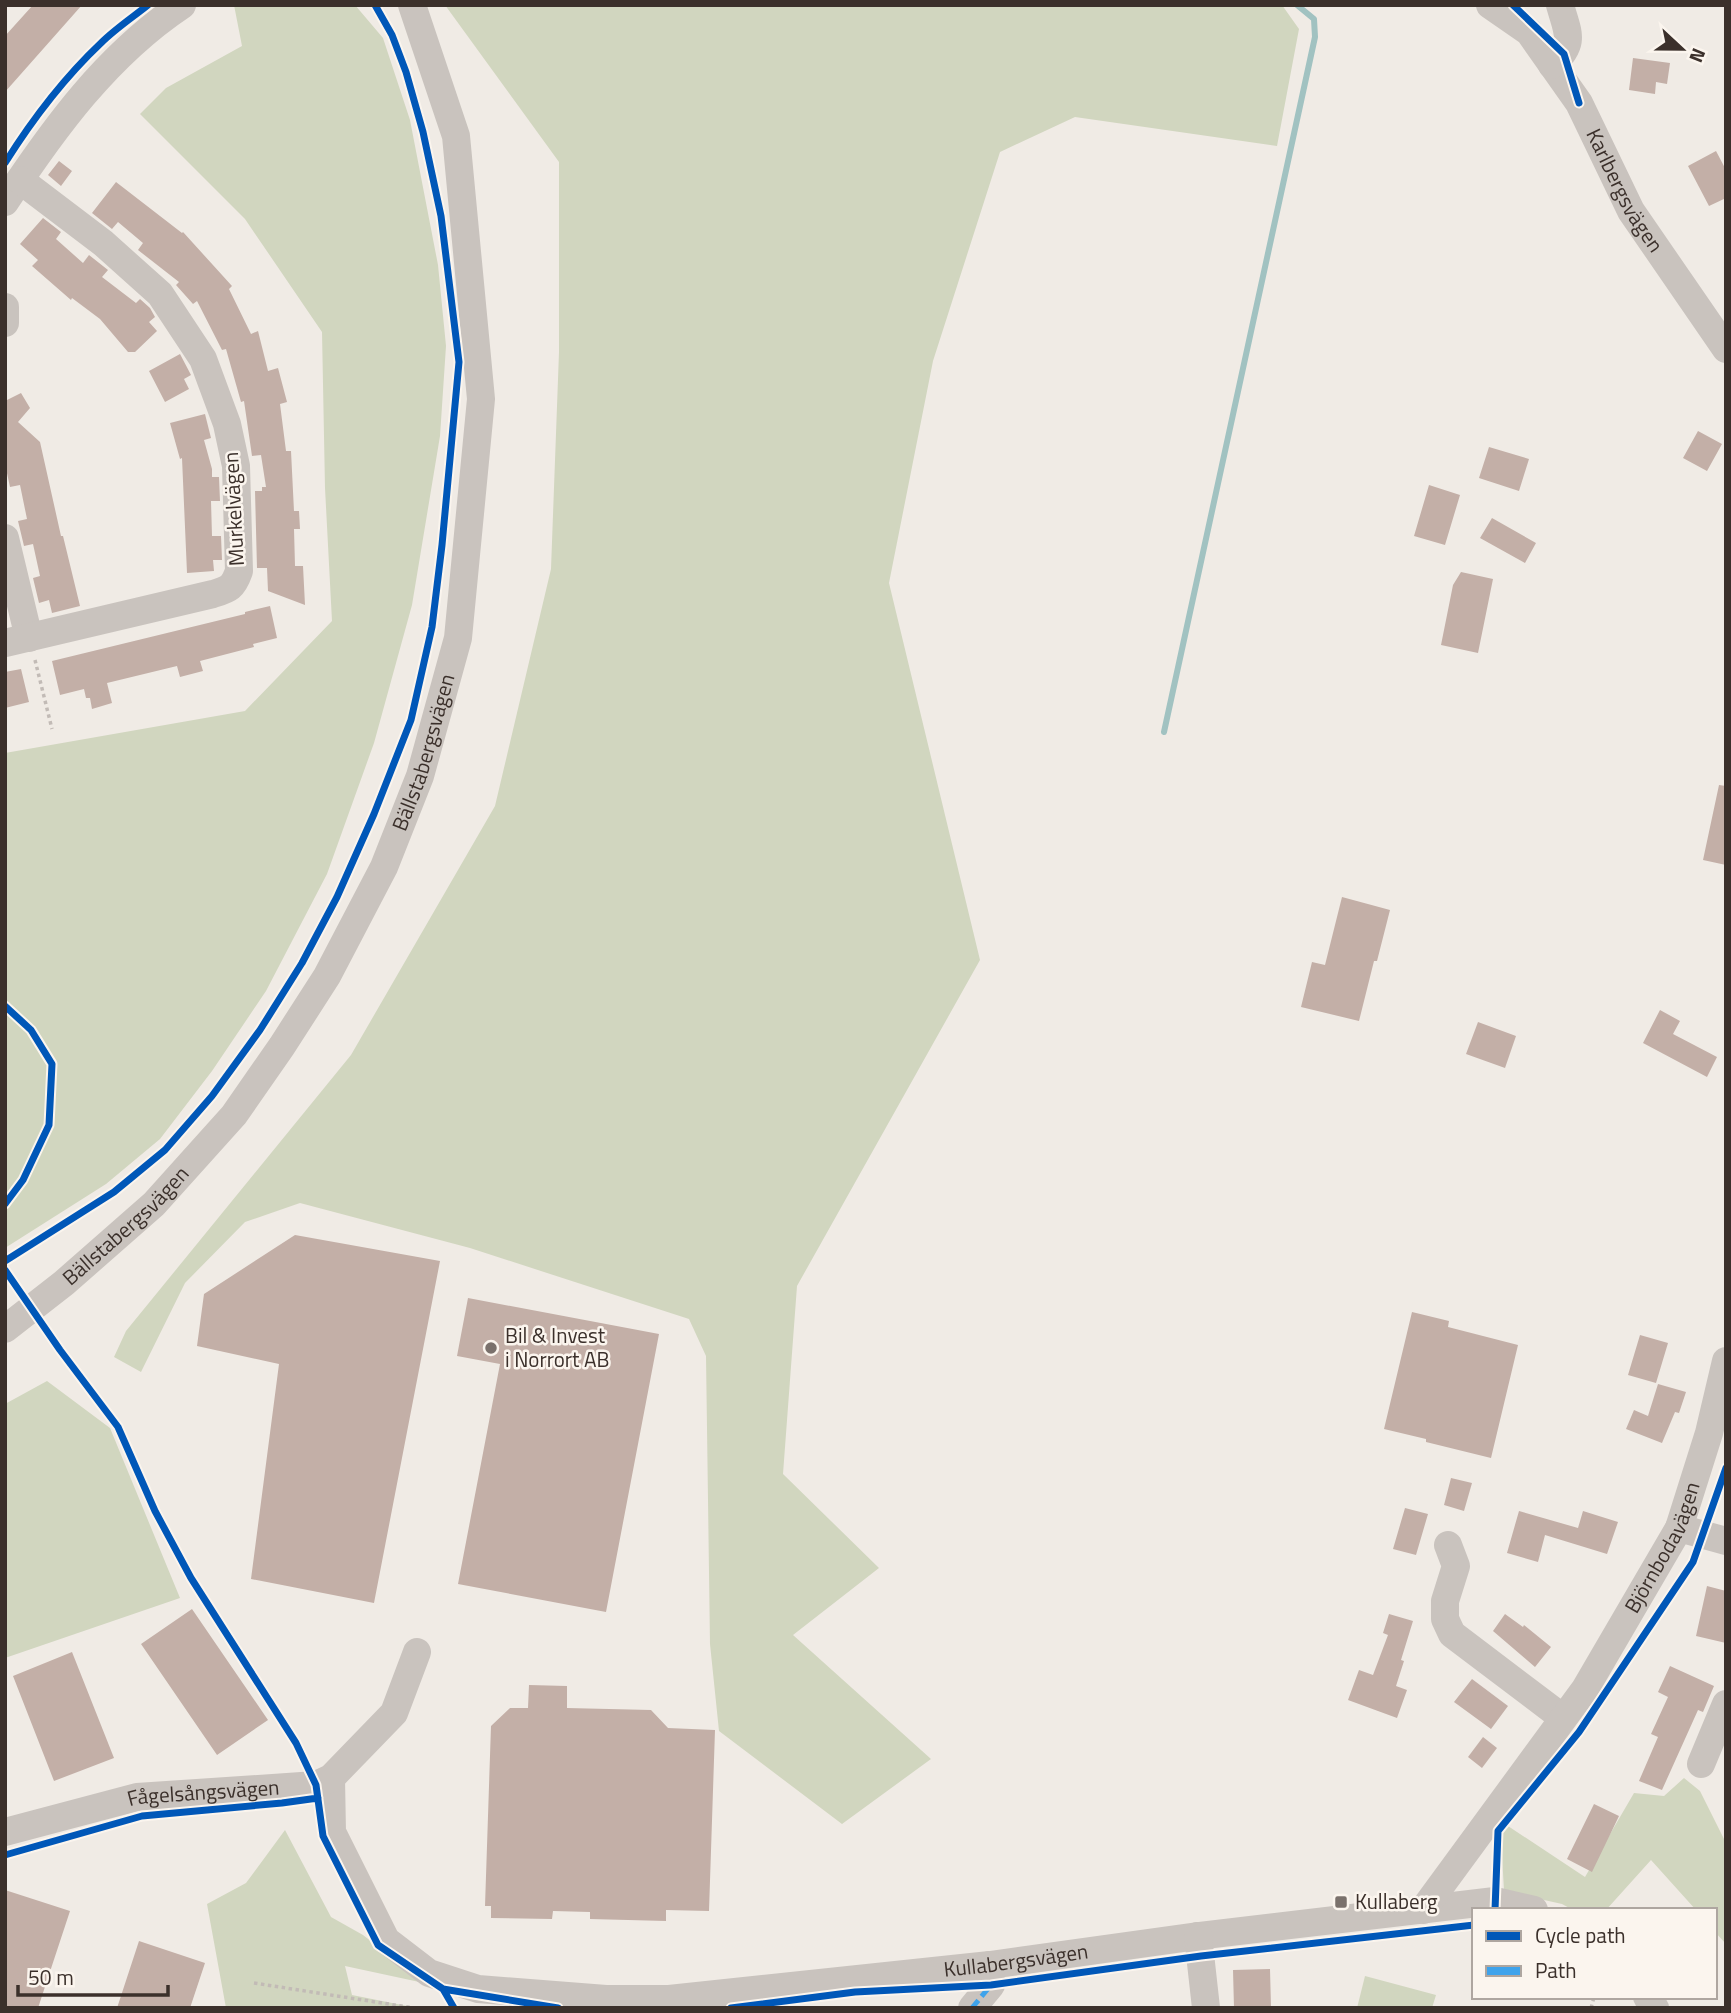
<svg xmlns="http://www.w3.org/2000/svg" width="1731" height="2013" viewBox="0 0 1731 2013" font-family="'Titillium Web',sans-serif">
	<style>
		.green { fill: #d1d6bf }
		.lines { fill: none; stroke-linecap: round; stroke-linejoin: round }
		.stream { stroke: #a1c2c1; stroke-width: 6 }
		.building { fill: #c3afa7 }
		.path { stroke: #c2bbb6; stroke-width: 3.5; stroke-dasharray: 3.5 3.5; stroke-linecap: butt }
		.minor { stroke: #c9c3be; stroke-width: 28 }
		.quiet { stroke: #3fa3eb; stroke-width: 5; stroke-dasharray: 10 5; stroke-linecap: butt }
		.cycleway-casing { stroke: #fbf5ee; stroke-width: 11 }
		.cycleway { stroke: #0057b8; stroke-width: 7 }
		.poi-dot { fill: #7a716c; stroke: #fbf5ee; stroke-width: 2.5 }
		.labels { text-anchor: middle; stroke-width: 5; stroke-linejoin: round; paint-order: stroke }
		.street-label { font-size: 21px; fill: #3b302b; stroke: #fbf5ee }
		.poi-label { font-size: 21px; fill: #3b302b; stroke: #fbf5ee; text-anchor: start }
	</style>
	<rect width="100%" height="100%" fill="#f0ebe5"/>
	<path class="green" d="M234 5H355L383 38 410 120 438 265 446 346 440 436 412 605 374 743 327 874 266 991 212 1071 160 1139 106 1184 5 1248V753L245 711 332 621 325 488 322 332 245 219 140 114 166 88 242 46Z
		M445 5H1282L1299 29 1277 146 1075 117 1000 152 933 361 889 583 980 960 797 1286 783 1474 879 1568 793 1635 931 1759 842 1824 719 1731 710 1644 706 1356 689 1319 470 1248 300 1203 245 1222 185 1283 141 1372 114 1357 126 1331 351 1055 495 806 551 569 559 352V162Z
		M47 1381 110 1428 180 1598 5 1658V1404Z
		M1684 1778 1700 1791 1726 1843V1944L1715 1932V1910H1696L1651 1860 1606 1910H1573L1562 1904 1504 1891 1501 1836 1508 1826 1585 1877 1634 1793 1664 1796Z
		M285 1830 331 1917 363 1935 424 1983 345 1966 352 1995 417 2008H226L207 1904 246 1883Z
		M1365 1976 1436 1995 1432 2008H1357Z"/>
	<g class="lines">
		<path class="stream" d="M1164 732 1315 37 1314 19 1297 5"/>
	</g>
	<path class="building" d="M33 5H82L5 92V36Z
		M1633 58 1670 63 1667 84 1656 82 1655 94 1629 90Z
		M1716 151 1726 170V198L1709 206 1688 166Z
		M59 161 72 171 61 186 48 175Z
		M116 182 182 233 183 232 232 286 229 289 251 334 258 331 268 371 278 368 287 402 280 404 286 451H291L294 511H299L300 529H294L295 566H303L305 605 268 591 267 568H257L255 491H262V487H266L261 455 252 456 244 401 241 402 226 349 222 350 197 301 193 304 176 285 179 282 138 250 143 243 118 222 112 229 92 213Z
		M43 218 61 232 56 239 83 263 89 255 108 270 102 277 136 303 140 299 150 308 155 317 149 322 157 331 135 352H128L100 319 72 298 71 300 32 266 38 260 20 244Z
		M180 354 191 375 184 379 189 389 165 402 149 371Z
		M21 393 30 408 18 422 40 442 61 536H63L80 606 52 613 49 600 39 603 33 578 40 576 33 544 24 546 18 521 27 519 20 485 10 487 5 464V401Z
		M205 414 211 438 204 440 212 469V477H219L220 501H211L212 536H221L222 560H213L214 571 187 573 182 458 180 459 170 423Z
		M1698 431 1722 444 1707 471 1683 458Z
		M1489 447 1529 459 1519 491 1479 478Z
		M1429 485 1460 495 1445 545 1414 536Z
		M1492 518 1536 543 1525 563 1480 538Z
		M1461 572 1493 579 1478 653 1441 645 1453 585Z
		M270 606 277 638 253 644 254 647 200 661 203 671 180 677 177 666 107 683 112 703 92 709 90 698H86L84 689 60 695 52 661 245 614V612Z
		M21 669 29 702 5 708V672Z
		M1719 785 1726 786V865L1703 860Z
		M1342 897 1390 910 1377 961H1374L1359 1021 1301 1007 1312 962 1325 965Z
		M1660 1010 1680 1021 1673 1034 1717 1057 1707 1077 1643 1043Z
		M1478 1022 1516 1036 1505 1068 1466 1054Z
		M295 1235 440 1261 374 1603 251 1579 279 1364 197 1346 204 1294Z
		M468 1298 659 1334 606 1612 458 1584 500 1364 457 1356Z
		M1412 1312 1449 1321 1448 1327 1518 1345 1491 1458 1426 1442V1439L1384 1429Z
		M1640 1335 1668 1343 1656 1383 1628 1375Z
		M1658 1384 1686 1392 1679 1413 1675 1412 1662 1443 1626 1429 1634 1410 1648 1416Z
		M1451 1478 1472 1483 1464 1511 1444 1505Z
		M1405 1508 1428 1514 1416 1555 1393 1549Z
		M1519 1511 1578 1528 1583 1511 1618 1522 1607 1554 1545 1535 1538 1562 1507 1553Z
		M1707 1586 1726 1591V1643L1696 1636Z
		M192 1609 268 1720 217 1755 141 1644Z
		M1389 1614 1413 1621 1401 1660 1404 1661 1396 1686 1407 1690 1397 1718 1348 1700 1359 1670 1373 1675 1388 1635 1383 1633Z
		M1505 1614 1523 1627 1524 1625 1551 1647 1535 1667 1493 1631Z
		M72 1652 114 1758 54 1781 13 1676Z
		M1670 1666 1714 1686 1703 1712 1698 1710 1662 1790 1639 1781 1658 1737 1651 1734 1668 1697 1658 1692Z
		M1472 1679 1508 1706 1491 1729 1454 1702Z
		M529 1685 567 1686V1708L651 1710 668 1728 715 1730 709 1911 666 1910V1921L590 1919V1912L553 1911 552 1919 491 1918V1906H485L491 1726 510 1708H528Z
		M1483 1737 1497 1748 1482 1768 1468 1757Z
		M1594 1804 1619 1816 1592 1872 1567 1859Z
		M5 1890 70 1911 38 2008H5Z
		M139 1941 205 1963 190 2008H117Z
		M1270 1969 1271 2008H1234L1233 1970Z"/>
	<g class="lines">
		<path class="path" d="M35 660 52 729
			M254 1983 414 2008
			M1591 2008 1594 1997"/>
		<g class="minor">
			<path id="s1" d="M1490 5 1529 32 1579 103 1631 211 1726 349"/>
			<path d="M1552 65C1576 42 1568 34 1560 5"/>
			<path d="M5 202C54 128 107 55 182 5"/>
			<path d="M5 307V323"/>
			<path d="M5 538 29 638"/>
			<path d="M5 643 213 594C229 589 233 588 239 571L236 466 227 424 203 359 160 294 103 243 20 180"/>
			<path id="s2" d="M5 1329 64 1283 154 1204 234 1115 282 1046 327 976 384 867 420 776 458 638 481 399 456 136 412 5"/>
			<path d="M1679 1528 1726 1541"/>
			<path d="M1448 1545 1456 1566 1445 1601V1619L1452 1634 1563 1718"/>
			<path d="M1701 1764 1726 1704"/>
			<path id="s3" d="M331 1778 332 1832 386 1940 429 1973 478 1989 606 1999H669L990 1965 1198 1936 1495 1901 1534 1910"/>
			<path id="s4" d="M5 1832 137 1797 316 1785 331 1778 394 1713 417 1652"/>
			<path id="s5" d="M1423 1910 1585 1689 1679 1528 1709 1433 1726 1361"/>
			<path d="M1198 1936 1206 2008"/>
			<path d="M1647 1997 1655 2008"/>
			<path d="M972 2008 991 1985 990 1965"/>
		</g>
		<path class="quiet" d="M972 2008 991 1985"/>
		<g class="cycleway-casing">
			<path id="cycleway" d="M1513 5 1564 54 1579 103
				M5 163C32 120 64 78 101 43 115 29 133 17 148 5
				M5 1006 31 1030 52 1064 49 1125 23 1180 5 1204
				M5 1261 114 1192 165 1150 212 1096 260 1030 302 963 337 897 374 814 411 720 432 627 442 545 459 362 441 216 423 132 406 72 392 35 375 5
				M5 1270 60 1350 118 1427 155 1511 191 1578 296 1743 316 1785 323 1836 378 1945 443 1989 454 2008
				M5 1855 142 1816 282 1803 318 1798
				M1495 1910 1498 1831 1579 1732 1693 1562 1726 1468
				M443 1989 558 2008
				M731 2008 855 1992 991 1985 1201 1956 1474 1925"/>
		</g>
		<use href="#cycleway" class="cycleway"/>
	</g>
	<g class="poi-dot">
		<circle cx="491" cy="1348" r="7"/>
		<rect x="1334" y="1895" width="14" height="14" rx="3.5"/>
	</g>
	<g class="labels">
		<g class="street-label">
			<text dy="7" stroke="none"><textPath href="#s1" startOffset="233">Karlbergsvägen</textPath></text>
			<text transform="translate(234 509) rotate(-93)" y="7">Murkelvägen</text>
			<text dy="7" stroke="none"><textPath href="#s2" startOffset="726">Bällstabergsvägen</textPath></text>
			<text dy="7" stroke="none"><textPath href="#s2" startOffset="159">Bällstabergsvägen</textPath></text>
			<text dy="7" stroke="none"><textPath href="#s5" startOffset="436">Björnbodavägen</textPath></text>
			<text dy="7" stroke="none"><textPath href="#s4" startOffset="203">Fågelsångsvägen</textPath></text>
			<text dy="7" stroke="none"><textPath href="#s3" startOffset="821">Kullabergsvägen</textPath></text>
		</g>
		<g class="poi-label">
			<text x="505" y="1343">Bil &amp; Invest<tspan x="505" dy="24">i Norrort AB</tspan></text>
			<text x="1355" y="1909">Kullaberg</text>
		</g>
	</g>
	<rect width="1731" height="2013" fill="none" stroke="#3b302b" stroke-width="14"/>
	<rect x="1472" y="1908" width="245" height="91" fill="#fbf5ee" stroke="#aea6a0" stroke-width="2"/>
	<rect x="1486" y="1931" width="35" height="10" fill="#0057b8" stroke="#aea6a0" stroke-width="2"/>
	<text x="1535" y="1943" font-size="21" fill="#3b302b">Cycle path</text>
	<rect x="1486" y="1966" width="35" height="10" fill="#3fa3eb" stroke="#aea6a0" stroke-width="2"/>
	<text x="1535" y="1978" font-size="21" fill="#3b302b">Path</text>
	<g transform="translate(1682 49) rotate(112)" stroke="#fbf5ee" stroke-width="5" paint-order="stroke">
	<path d="M0-5L12 26L0 18L-12 26Z" fill="#3b302b"/>
	<text y="-10" font-size="19" font-weight="bold" text-anchor="middle" fill="#3b302b">N</text>
	</g>
	<path d="M18 1985v10h150v-10" fill="none" stroke="#3b302b" stroke-width="3.5"/>
	<text x="28" y="1985" font-size="21" fill="#3b302b" stroke="#fbf5ee" stroke-width="5" paint-order="stroke">50 m</text>
</svg>
